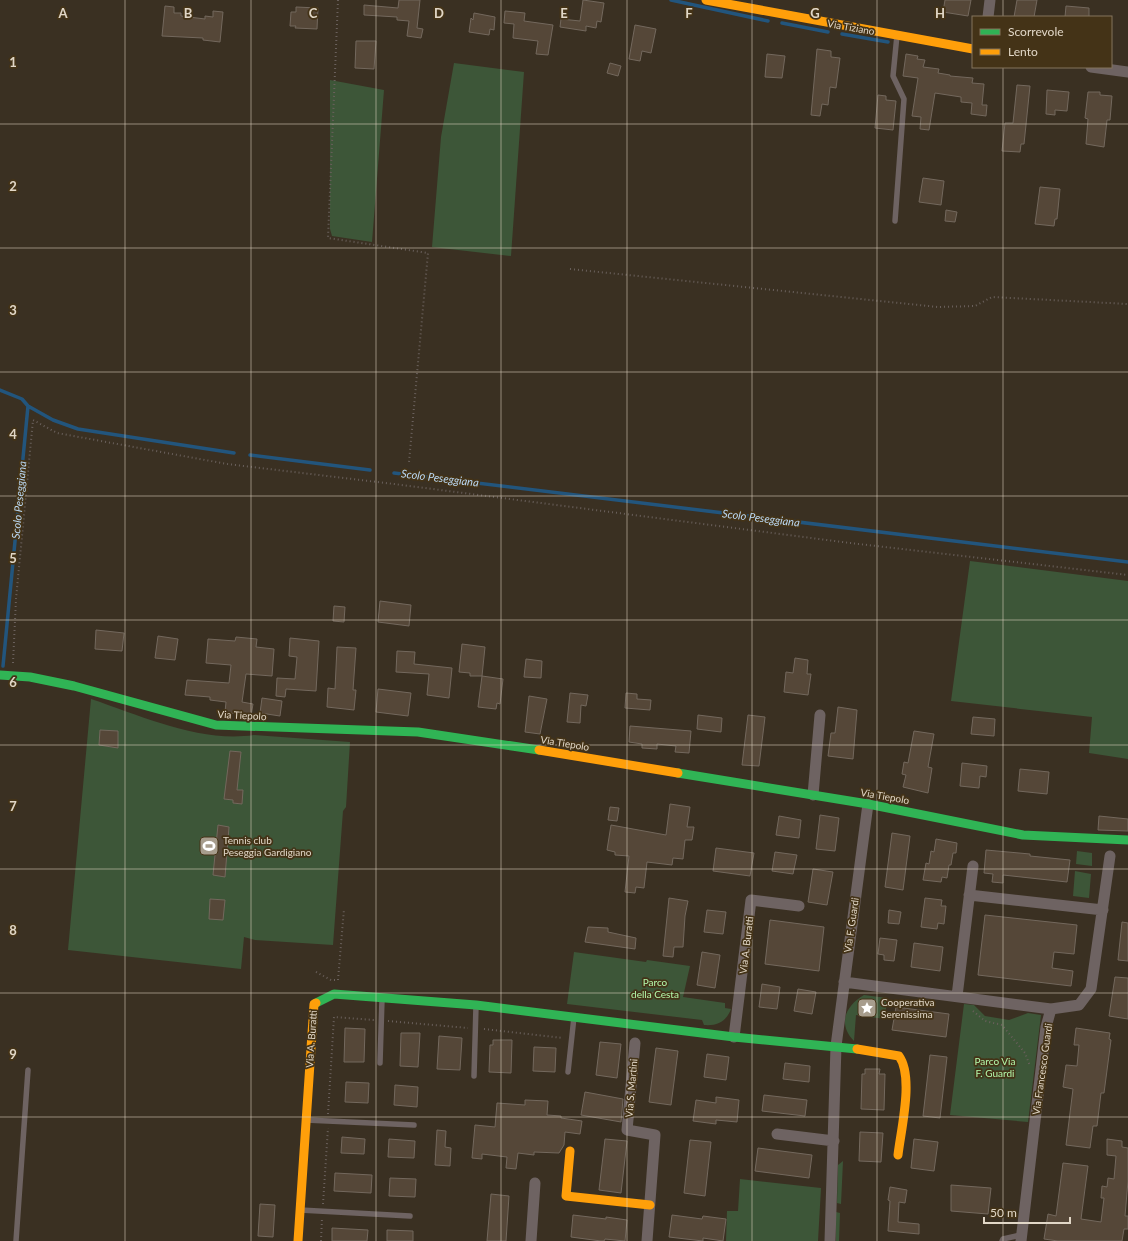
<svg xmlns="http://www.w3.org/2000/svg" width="1128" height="1241" viewBox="0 0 1128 1241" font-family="Lato,sans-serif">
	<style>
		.green { fill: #3d5638 }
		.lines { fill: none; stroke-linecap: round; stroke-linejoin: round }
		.stream { stroke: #22557d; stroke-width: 3.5 }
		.building { fill: #554738; stroke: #73685d }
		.path { stroke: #6a605c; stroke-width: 2; stroke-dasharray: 1 3; stroke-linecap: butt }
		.lane { stroke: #6e6362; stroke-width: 5.5 }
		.street { stroke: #6e6362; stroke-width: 11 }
		.fast { stroke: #30b455; stroke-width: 9 }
		.slow { stroke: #ff9f0a; stroke-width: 9 }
		.grid { fill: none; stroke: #e1d7c7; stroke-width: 1; stroke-opacity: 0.55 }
		.labels { text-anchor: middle; stroke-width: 3.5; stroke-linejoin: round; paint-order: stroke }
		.street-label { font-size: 10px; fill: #e1d7c7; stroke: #443317 }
		.poi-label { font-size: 10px; fill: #e1d7c7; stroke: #443317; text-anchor: start }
		.park-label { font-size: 10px; fill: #b4faac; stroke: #443317 }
		.water-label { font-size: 11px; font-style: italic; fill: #bad8f4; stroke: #443317 }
		.grid-label { font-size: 13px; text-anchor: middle; font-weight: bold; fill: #e1d7c7; stroke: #443317; stroke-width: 3.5; stroke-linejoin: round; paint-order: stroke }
	</style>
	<rect width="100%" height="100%" fill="#3a3022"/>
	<path class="green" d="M454 63 524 72 511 256 432 247 441 137Z
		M330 80 384 90 372 242 332 236 330 229Z
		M970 561 1128 581V759L1089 753 1092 717 951 701Z
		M91 699C142 716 200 743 254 735L350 742 346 807 343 811 333 945 255 940 244 937 241 969 68 950Z
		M1077 851 1092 853V866L1076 864Z
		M1075 871 1091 874 1089 898 1073 896Z
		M574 952 646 962 647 960 690 966 683 997 725 1003V1008L731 1009C726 1022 717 1026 704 1025L702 1020 567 1004Z
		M864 995 887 998 885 1019 856 1015 854 1041C837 1024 846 1005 864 995Z
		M964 1004 974 1005 985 1016 1009 1020 1028 1013 1041 1015 1028 1122 950 1115Z
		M843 1161 841 1204 837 1203 838 1165Z
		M740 1179 821 1188 818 1241H726L727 1211H738Z
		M836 1212 840 1213 839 1241H836Z"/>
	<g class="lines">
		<path class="stream" d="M671 0 768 21
			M782 23 828 32
			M842 34 888 42
			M0 390 22 399 28 406 3 666
			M28 406 53 420 78 429 234 453
			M250 455 370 470
			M394 473 1128 562"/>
	</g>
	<path class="building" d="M399 0H420L417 28 423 29 421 38 407 36 409 21 397 20V17L364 15V5L398 8Z
		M583 0 604 3 601 22 597 21 596 28 586 26V31L560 27 561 19 580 21Z
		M945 0H971L968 16 943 12Z
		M1017 0H1037L1034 17H1014Z
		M165 6 174 7V13H181V16L205 19V16L213 17V11L223 12 220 42 203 40V38L162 36Z
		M1066 6 1089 8V17H1065Z
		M296 7 318 8 317 29 295 28 296 26H290L291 12H296Z
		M505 11 525 13 524 21 553 25 548 55 536 54 538 41 513 38 514 24 504 23Z
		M474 13 495 17 494 30 490 29 489 35 469 32 471 18 473 20Z
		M635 25 656 29 651 53 642 51 640 61 629 59Z
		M356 41H376L374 69 355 68Z
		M817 49 831 51V57L840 58 836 88 830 87 828 105 822 104 820 116 811 115Z
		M767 54 785 56 782 78 765 77Z
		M906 54 918 56 917 59 925 60 923 67 939 69 938 73 950 75V76L973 78 972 83 984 84 982 105H987L986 116 971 114 972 103 961 102V97L935 93 929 130 920 129 921 117 912 116 918 78 903 76Z
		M610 63 621 66 618 76 607 73Z
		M1017 85 1030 86 1024 144H1021L1020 152 1002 151 1005 123H1013Z
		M1047 90 1069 92 1067 111 1055 110V115L1046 114Z
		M1088 92H1100V95L1112 96 1110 120H1107L1104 147 1086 144 1088 119 1085 118Z
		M878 95 886 96V100L896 101 893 130 875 128Z
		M923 178 944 181 941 205 919 202Z
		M1040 187 1060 189 1057 219H1055L1054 226 1035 224Z
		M946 210 957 212 955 222 945 221Z
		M380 601 411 605 409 626 378 622Z
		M334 606 345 607 344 622 333 621Z
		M96 630 124 633 122 651 95 649Z
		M158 636 178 639 175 660 155 658Z
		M236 637 257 639 256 647 274 649 272 676 246 674 242 702 253 704 251 716 225 712 226 702 210 700V697L185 695 187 680 229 683 231 665 206 663 208 639 235 641Z
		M290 638 319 641 316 691 286 689 285 697 276 696 277 678 295 679 297 657 289 656Z
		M462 644 485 647 482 676H470V673L459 672Z
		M337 647 356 648 353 690H356L354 710 327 707 328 688 335 689Z
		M397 651 415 652 414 664 452 668 449 698 427 695 429 674 396 672Z
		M795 658 808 660 807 674H811L808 695 784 692 786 672 793 673Z
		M526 659 542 661 541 678 524 677Z
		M482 676 503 679 500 704 497 703 496 709 478 707Z
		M378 689 411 693 408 716 376 712Z
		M570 693 588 695 586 706 581 705 580 723 567 722Z
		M626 693 637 694V699L651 700 650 710 625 708Z
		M529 696 547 699 540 734 525 732Z
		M262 698 282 701 280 716 260 713Z
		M838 707 857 710 853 759 828 756 831 733H835Z
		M698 715 722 718 721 732 697 729Z
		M748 715 765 717 759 766 742 765Z
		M973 717 995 719 994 736 971 734Z
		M630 726 691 731 689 753 675 752 676 746 657 744V749L642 748V744L629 742Z
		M100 730 118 731V748L99 745Z
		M914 731 934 734 928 767 932 768 928 793 903 787 906 775 902 774 904 762 908 763Z
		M230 751 241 752 237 790H243L242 804 233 803V800L224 799Z
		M962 763 987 766 986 777 980 776 979 788 960 786Z
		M1020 769 1049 772 1047 794 1018 791Z
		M670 804 690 807 687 827H694L692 840H685L683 859 673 858 672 865 647 862 644 888 636 887 635 893 625 892 629 856 615 855V852L607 850 611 825 666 835Z
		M610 807 619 808 617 821 608 820Z
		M820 815 839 818 835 851 816 849Z
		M779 816 801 820 799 838 776 835Z
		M1099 816 1128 819V831L1098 830Z
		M218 825 229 827 225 877 213 875Z
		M892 833 910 836 903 890 885 887Z
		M936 839 957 843 956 853H953L951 865H949L947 878 942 877 941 882 923 880 926 863 929 864 931 851 934 852Z
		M716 848 754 853 750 876 713 871Z
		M986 850 1030 854V856L1070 860 1067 882 1003 875V883L992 882 993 874 984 873Z
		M775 852 797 855 793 874 772 871Z
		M813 869 833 872 827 905 808 902Z
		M669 898 688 901 685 916 683 947H674L673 957 663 956Z
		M925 898 942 900 941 906H946L944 924 938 923 937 929 921 927Z
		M210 899 225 900 223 920 209 919Z
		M707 910 726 912 723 934 704 932Z
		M889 910 901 912 899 924 888 923Z
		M985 915 1077 925 1074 954 1054 952 1052 968 1073 971 1071 986 978 975Z
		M770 920 824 927 819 971 765 964Z
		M1122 922 1128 923V961L1118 960Z
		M588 927 608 928V932L636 938 635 949 585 942Z
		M880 938 897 940 894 961 884 960V955L878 954Z
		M914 943 943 947 940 971 911 967Z
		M702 952 720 955 715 988 697 985Z
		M1115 977 1128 978V1019L1109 1016Z
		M762 984 780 987 777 1009 759 1007Z
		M798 989 816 992 812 1014 794 1011Z
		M896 1007 949 1014 946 1037 892 1030Z
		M345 1028 365 1029 364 1062H344Z
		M1076 1028 1110 1033 1109 1039 1111 1040 1104 1093H1101L1097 1126H1093L1090 1148 1066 1145 1073 1089 1063 1087 1066 1065 1077 1066 1079 1045H1074Z
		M401 1033H420L418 1067 400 1066Z
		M439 1036 462 1038 460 1070 437 1069Z
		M493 1040H512L511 1073 489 1072 490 1045H493Z
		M600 1042 621 1044 617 1078 596 1075Z
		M534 1047 556 1048 555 1072 533 1071Z
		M656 1048 678 1051 671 1105 649 1102Z
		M707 1054 729 1057 726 1080 704 1077Z
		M930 1055 947 1057 940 1118 923 1116Z
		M785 1063 810 1066 809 1082 783 1079Z
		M865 1069H880L879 1074H885L884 1110 861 1109 862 1074H865Z
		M346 1082 369 1083 368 1103 345 1102Z
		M395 1085 418 1087 417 1107 394 1105Z
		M585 1092 623 1099 621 1122 581 1115Z
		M764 1095 807 1100 805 1116 762 1111Z
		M716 1097 739 1100 737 1122 716 1120V1124L693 1121 696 1100 716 1103Z
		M525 1100 548 1101 547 1115 561 1116V1118L582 1121 580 1134 565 1132 564 1145 559 1153 534 1152V1155L518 1153 516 1169 506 1168 507 1157 482 1154V1159L472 1158 475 1125 495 1127 497 1103 525 1105Z
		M437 1130 446 1131 445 1147 451 1148 450 1166 435 1165Z
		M860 1132 883 1133 881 1162 859 1161Z
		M342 1137 365 1139 364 1154 341 1153Z
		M389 1139 415 1141 414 1158 388 1157Z
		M605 1139 627 1141 621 1193 599 1190Z
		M914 1139 938 1142 934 1171 911 1168Z
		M1107 1139 1122 1141V1147L1128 1148V1181L1125 1216H1128V1229H1124L1122 1241H1058L1044 1239 1048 1214 1056 1216 1063 1163 1088 1166 1081 1219 1101 1222 1104 1198H1101L1102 1186 1107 1187 1108 1178 1114 1179 1116 1156 1107 1155Z
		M690 1140 711 1142 705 1196 684 1193Z
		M758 1148 812 1155 809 1178 755 1171Z
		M335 1173 372 1175 371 1193 334 1191Z
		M390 1178 416 1179 415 1197 389 1196Z
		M951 1185 991 1188 988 1214 951 1211Z
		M890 1187 907 1190 905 1203 899 1202 898 1222 919 1224V1234L888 1231 890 1201 888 1200Z
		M491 1194 509 1196 506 1241H487Z
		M260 1204 275 1205 273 1237 258 1236Z
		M573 1215 606 1219V1217L627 1220 625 1241 605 1239 604 1241H601L571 1237Z
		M672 1215 702 1219 703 1216 726 1219 723 1241 703 1238V1241L669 1237Z
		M332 1228 368 1230 367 1241H332Z
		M387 1230 413 1231V1241H387Z"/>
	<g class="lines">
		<path class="path" d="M338 0 328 238 428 253 409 462
			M570 269 938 307 975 306 992 297 1128 304
			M13 663 16 599 33 420 57 433 227 464 394 484 850 543 1128 575
			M316 972 331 980H338L344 909
			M973 1011 985 1021 1002 1025 1025 1053 1030 1066
			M388 1021 468 1028
			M484 1029 563 1038
			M328 1114 334 1017 374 1020
			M323 1204 328 1128
			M321 1241 322 1218"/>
		<path class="lane" d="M895 221 904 99 893 76 897 35
			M380 1063 382 999
			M568 1072 574 1017
			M474 1076 476 1006
			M306 1120 414 1125
			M300 1210 410 1216
			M16 1241 28 1070
			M1002 1241 1003 1239 1021 1235"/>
		<path class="street" d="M988 17 990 0
			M1091 67 1128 72
			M813 795 820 715
			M969 895 1103 910
			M844 982 1051 1009 1046 1027 1021 1241
			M957 996 973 866
			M1051 1009 1079 1005 1091 989 1110 856
			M734 1037 751 900 799 906
			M635 1043 627 1130 655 1135 647 1241
			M777 1134 834 1141
			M531 1241 535 1183
			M830 1241 836 1046 868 804"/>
		<path class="fast" d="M0 675 30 677 74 686 216 725 418 732 539 750
			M678 773 868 804 1023 835 1128 840
			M316 1003 334 994 476 1005 734 1037 857 1049"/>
		<path class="slow" d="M706 0 973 49
			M539 750 678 773
			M857 1049 899 1056C914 1077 901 1129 898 1155
			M570 1151 566 1196 650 1205
			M298 1241 314 1004 316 1003"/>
	</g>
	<path class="grid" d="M125 0V1241M251 0V1241M376 0V1241M501 0V1241M627 0V1241M752 0V1241M877 0V1241M1003 0V17M1003 67V1241M0 124H1128M0 248H1128M0 372H1128M0 496H1128M0 620H1128M0 745H1128M0 869H1128M0 993H1128M0 1117H1128"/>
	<defs>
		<g id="stadium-square" transform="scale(1)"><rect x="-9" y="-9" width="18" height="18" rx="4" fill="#a79d8d" stroke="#443317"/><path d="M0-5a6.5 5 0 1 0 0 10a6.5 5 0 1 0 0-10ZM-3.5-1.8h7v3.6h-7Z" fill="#fff"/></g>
		<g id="sight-square" transform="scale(1)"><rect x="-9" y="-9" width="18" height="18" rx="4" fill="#a79d8d" stroke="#443317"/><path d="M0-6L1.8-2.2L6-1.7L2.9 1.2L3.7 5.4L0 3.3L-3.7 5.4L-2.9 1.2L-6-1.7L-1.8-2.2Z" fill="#fff"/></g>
	</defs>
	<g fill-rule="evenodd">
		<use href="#stadium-square" x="209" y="846"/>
		<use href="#sight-square" x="867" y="1008"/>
	</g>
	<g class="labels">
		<g class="street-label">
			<text transform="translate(851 27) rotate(10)" y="4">Via Tiziano</text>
			<text transform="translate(242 715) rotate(3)" y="4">Via Tiepolo</text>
			<text transform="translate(565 743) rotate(9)" y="4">Via Tiepolo</text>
			<text transform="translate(885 796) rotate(10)" y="4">Via Tiepolo</text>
			<text transform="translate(851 925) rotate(-82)" y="4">Via F. Guardi</text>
			<text transform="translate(746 945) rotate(-83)" y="4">Via A. Buratti</text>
			<text transform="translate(311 1039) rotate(-86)" y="4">Via A. Buratti</text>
			<text transform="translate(1042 1069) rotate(-82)" y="4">Via Francesco Guardi</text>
			<text transform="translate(631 1088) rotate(-85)" y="4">Via S. Martini</text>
		</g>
		<g class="poi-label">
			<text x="223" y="844">Tennis club<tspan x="223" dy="12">Peseggia Gardigiano</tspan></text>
			<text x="881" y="1006">Cooperativa<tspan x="881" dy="12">Serenissima</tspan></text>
		</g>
		<g class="park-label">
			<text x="655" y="986">Parco<tspan x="655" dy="12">della Cesta</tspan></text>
			<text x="995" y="1065">Parco Via<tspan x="995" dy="12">F. Guardi</tspan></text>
		</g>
		<g class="water-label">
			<text transform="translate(440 478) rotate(7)" y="4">Scolo Peseggiana</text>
			<text transform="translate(19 500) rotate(-85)" y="4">Scolo Peseggiana</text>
			<text transform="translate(761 518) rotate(7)" y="4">Scolo Peseggiana</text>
		</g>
	</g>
	<g class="grid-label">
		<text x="63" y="18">A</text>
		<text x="188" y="18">B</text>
		<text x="313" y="18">C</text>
		<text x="439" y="18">D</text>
		<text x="564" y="18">E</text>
		<text x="689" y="18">F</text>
		<text x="815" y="18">G</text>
		<text x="940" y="18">H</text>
		<text x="13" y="67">1</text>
		<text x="13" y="191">2</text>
		<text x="13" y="315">3</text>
		<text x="13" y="439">4</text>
		<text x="13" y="563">5</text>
		<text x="13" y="687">6</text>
		<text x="13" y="811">7</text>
		<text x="13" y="935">8</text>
		<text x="13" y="1059">9</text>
	</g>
	<rect x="972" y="16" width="140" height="52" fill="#443317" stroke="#83755d"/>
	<rect x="980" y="29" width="20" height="6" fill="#30b455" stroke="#83755d"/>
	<text x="1008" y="36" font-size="12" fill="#e1d7c7">Scorrevole</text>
	<rect x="980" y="49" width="20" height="6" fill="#ff9f0a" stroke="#83755d"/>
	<text x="1008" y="56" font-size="12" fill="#e1d7c7">Lento</text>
	<path d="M984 1217v6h86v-6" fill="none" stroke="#e1d7c7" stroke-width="2"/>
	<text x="990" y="1217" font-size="12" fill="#e1d7c7" stroke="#443317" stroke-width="3" paint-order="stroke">50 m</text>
</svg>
